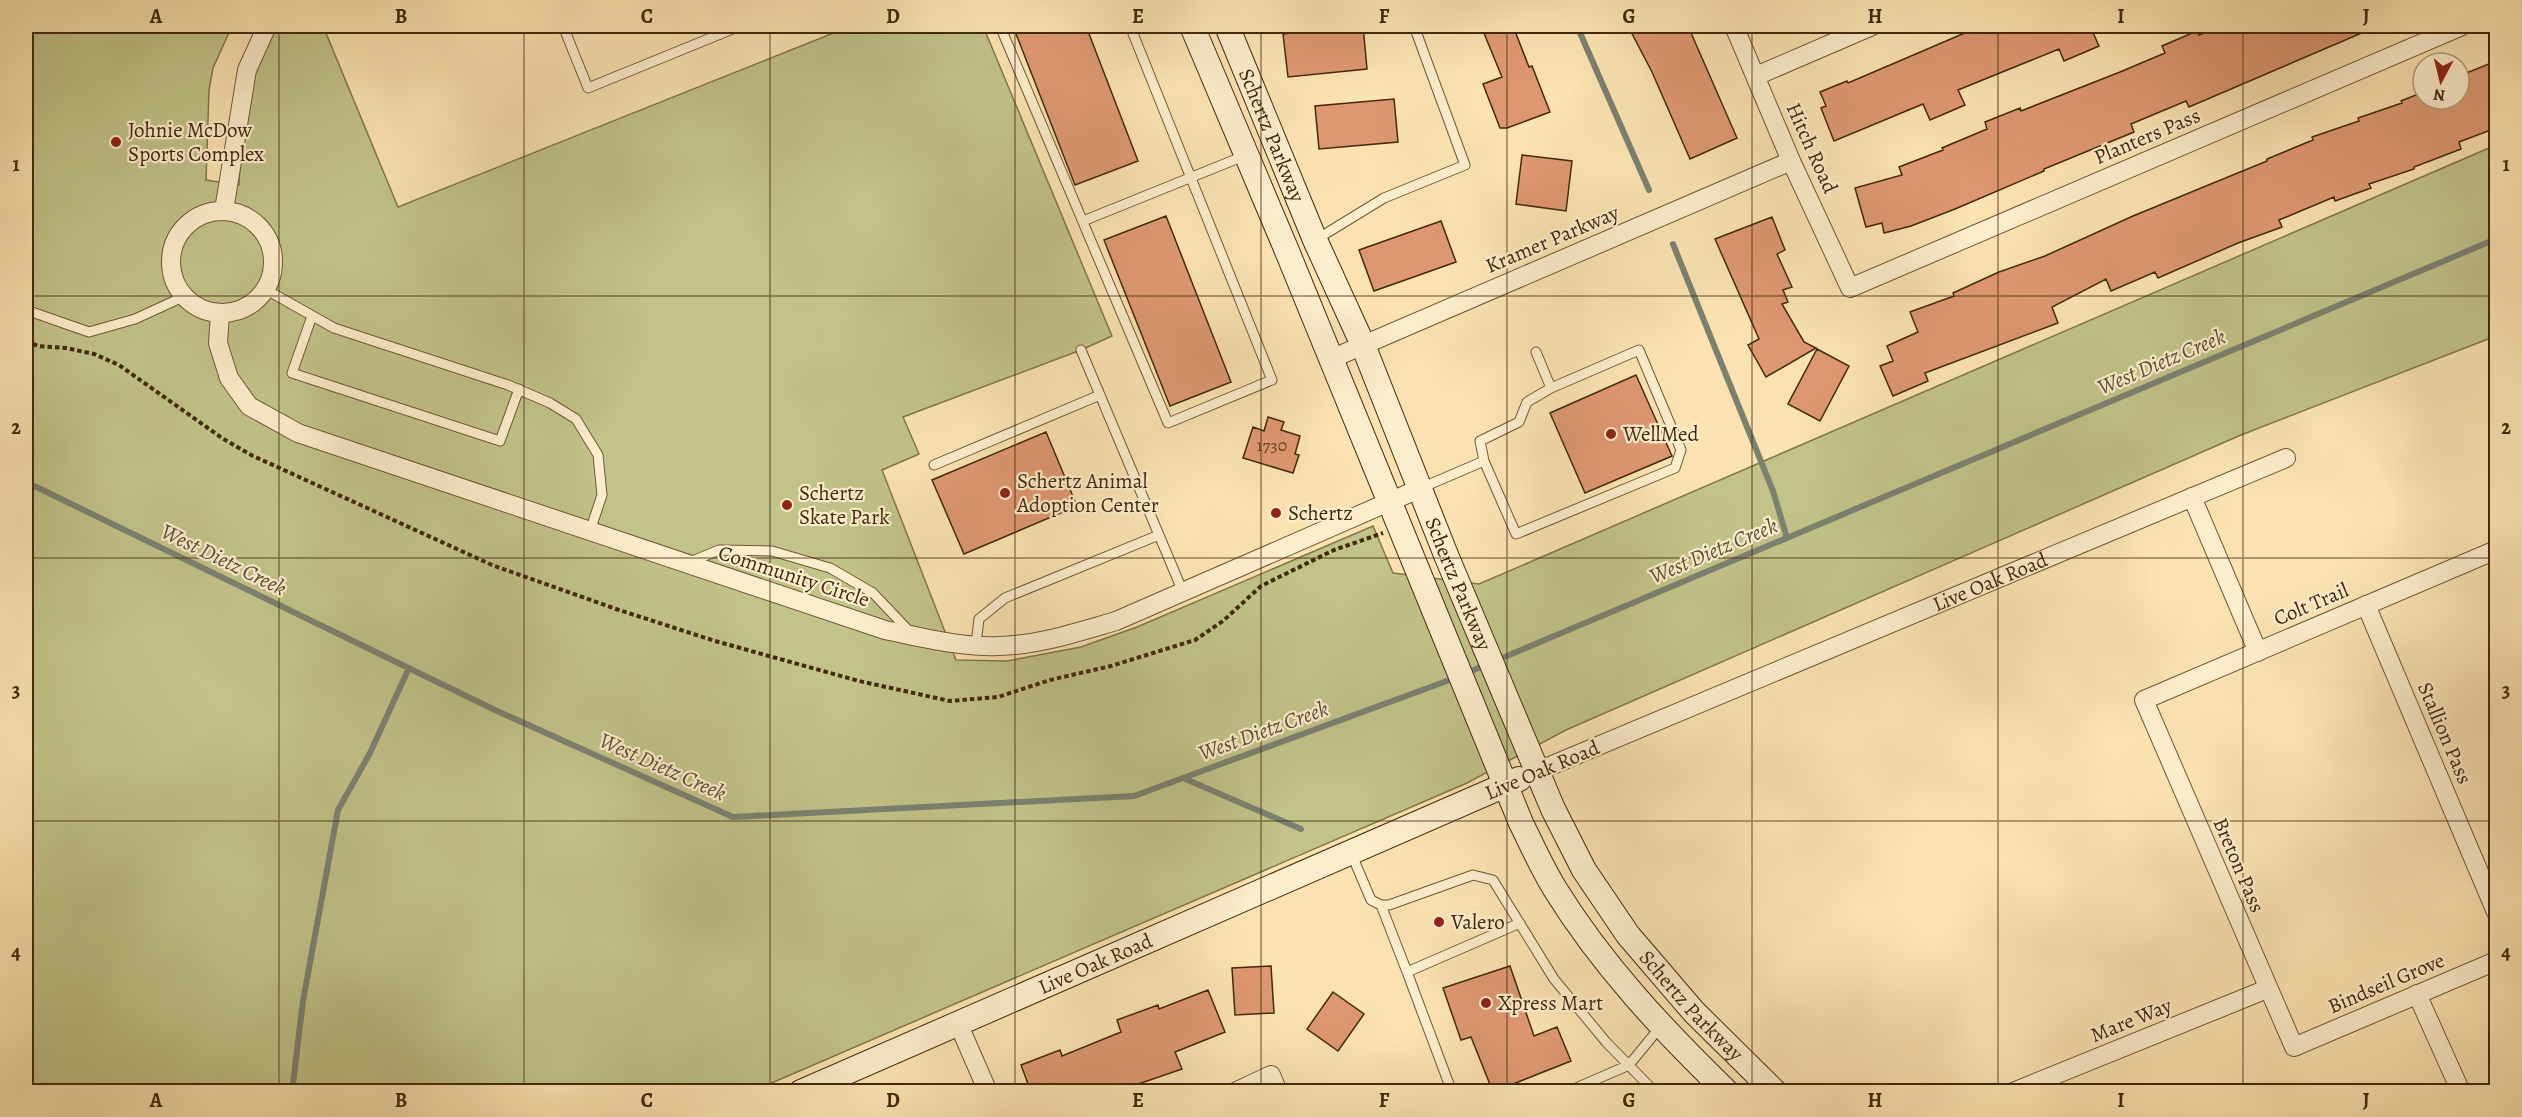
<svg xmlns="http://www.w3.org/2000/svg" width="2522" height="1117" viewBox="0 0 2522 1117" font-family="Alegreya,serif">
	<style>
		.green { fill: #c1c389; stroke: #82764a; stroke-width: 1.5 }
		.lines { fill: none; stroke-linecap: round; stroke-linejoin: round }
		.stream { stroke: #7b8171; stroke-width: 6 }
		.building { fill: #de9871; stroke: #43280c; stroke-width: 1.5 }
		.lane-casing { stroke: #715735; stroke-width: 11 }
		.street-casing { stroke: #715735; stroke-width: 20 }
		.secondary-casing { stroke: #43280c; stroke-width: 26 }
		.path { stroke: #43280c; stroke-width: 4; stroke-dasharray: 4.5 3; stroke-linecap: butt }
		.lane { stroke: #fcedcc; stroke-width: 9 }
		.street { stroke: #fcedcc; stroke-width: 18 }
		.secondary { stroke: #fcedcc; stroke-width: 24 }
		.grid { fill: none; stroke: #43280c; stroke-width: 1.5; stroke-opacity: 0.55 }
		.poi-dot { fill: #8f2418; stroke: #fcedcc; stroke-width: 2 }
		.labels { text-anchor: middle; stroke-width: 4.5; stroke-linejoin: round; paint-order: stroke }
		.number-label { font-size: 18px; fill: #6a4425 }
		.poi-label { font-size: 21px; fill: #43280c; stroke: #fcedcc; text-anchor: start }
		.street-label { font-size: 21px; fill: #43280c; stroke: #fcedcc }
		.water-label { font-size: 22px; font-style: italic; fill: #5a4d36; stroke: #fcedcc }
		.neatline { fill: none; stroke: #43280c; stroke-width: 2 }
		.grid-label { font-size: 20px; text-anchor: middle; font-weight: bold; fill: #43280c }
	</style>
	<rect width="100%" height="100%" fill="#fae3b1"/>
	<filter id="stains"><feTurbulence type="fractalNoise" baseFrequency=".00333" numOctaves="4"/><feColorMatrix values="0 0 0 0 .2 0 0 0 0 .09 0 0 0 0 .02 0 0 0 .5 -.17"/></filter>
	<radialGradient id="worn" r=".72"><stop offset=".6" stop-color="#630" stop-opacity="0"/><stop offset="1" stop-color="#630" stop-opacity=".3"/></radialGradient>
	<path class="green" d="M26 26H232L213 68 209 90 206 180 239 185 241 141 250 82 272 26H323L398 207 851 26H983L1112 336 1081 350 903 417 919 454 882 470 956 660 1007 661 1081 647 1137 627 1373 526 1393 573 1479 584 2496 145V336L2241 435 1566 730 1467 783 753 1091H26Z"/>
	<g class="lines">
		<path class="stream" d="M1577 26 1649 190
			M1673 244 1773 491 1787 538
			M26 482 495 710 733 817 1134 796 1455 678
			M1495 661 2496 239
			M1465 674 1485 665
			M1183 778 1301 829
			M292 1092 303 1001 338 810 370 753 409 668"/>
	</g>
	<path class="building" d="M1013 26H1086L1138 161 1075 185Z
		M1363 26 1367 69 1288 77 1283 34Z
		M1481 26H1513L1529 67 1532 66 1550 112 1507 128H1500L1483 84 1502 77Z
		M1628 26H1688L1737 138 1690 159 1652 72Z
		M1981 26H2090L2099 46 2064 61 2059 49 1958 90 1965 105 1930 120 1923 104 1834 141 1821 108 1826 106 1820 92 1847 81 1848 83Z
		M2222 26H2378L2189 107 2186 101 2131 124 2134 132 2044 169V171L1955 209 1911 226 1884 233 1882 223 1866 227 1855 188 1902 175 1899 167 1943 150 1942 148 1987 129 1985 122 2020 108 2021 111 2120 72 2165 53 2162 46 2197 31 2199 35Z
		M2496 61V128L2459 142 2461 149 2414 167V169L2369 184 2371 188 2335 201 2334 197 2279 220 2282 227 2238 243 2158 278 2155 272 2111 291 2106 279 2052 307 2058 323 1925 373 1928 381 1893 396 1880 366 1893 361 1887 346 1918 332 1910 312 1954 296 1953 293 1999 272 2045 256 2133 216 2267 161V159L2313 140 2312 137 2359 121 2358 118 2402 103 2401 101 2423 92V99H2459V76Z
		M1394 99 1398 142 1319 149 1315 106Z
		M1522 155 1572 161 1566 211 1516 204Z
		M1166 216 1231 382 1170 406 1104 240Z
		M1772 217 1785 250 1777 254 1792 287 1783 290 1788 302 1782 304 1804 342 1816 348 1766 377 1748 345 1759 339 1715 239Z
		M1441 221 1456 262 1374 291 1359 250Z
		M1817 349 1849 366 1820 421 1788 404Z
		M1636 375 1672 456 1585 493 1550 413Z
		M1268 417 1284 422 1281 430 1300 436 1295 454 1299 455 1293 473 1243 458 1253 427 1264 431Z
		M1046 432 1077 506 964 554 932 480Z
		M1271 966 1274 1013 1235 1015 1232 968Z
		M1510 966 1534 1036 1557 1027 1571 1061 1493 1092 1471 1037 1461 1040 1443 988Z
		M1208 990 1225 1032 1175 1052 1182 1069 1115 1092H1031L1021 1065 1060 1050 1062 1056 1121 1032 1117 1020 1158 1005 1159 1009Z
		M1333 992 1364 1014 1338 1051 1307 1029Z"/>
	<g class="lines">
		<g class="lane-casing">
			<path id="lane" d="M563 26 588 88 740 26
				M1000 26 1168 423 1272 380 1130 26
				M1083 221 1244 156
				M1317 239 1384 198 1465 165 1414 26
				M265 289 334 328 508 385 550 403 576 419 598 455 602 495 590 531
				M26 310 89 332 135 319 183 297
				M312 316 292 373 500 441 519 389
				M1081 350 1183 592
				M1536 352 1551 388
				M934 465 1100 395
				M1421 488 1484 461 1516 534 1675 468 1681 450 1639 350 1551 388 1527 402 1519 422 1480 441 1484 461
				M690 562 719 550 772 551 830 568 873 593 909 631
				M976 644 979 619 1005 598 1159 535
				M1351 853 1371 900 1381 905H1389L1473 875 1493 880 1554 979 1606 1042 1655 1092
				M1381 905 1407 972
				M1452 1092 1407 972 1520 923
				M1567 1092 1629 1065 1661 1026"/>
		</g>
		<g class="street-casing">
			<g id="street">
				<path d="M1734 26 1791 161 1850 288 2462 26"/>
				<path d="M1756 76 1872 26"/>
				<path d="M224 210 247 70 267 26"/>
				<circle cx="222" cy="262" r="51"/>
				<path d="M220 314 218 343 229 378 249 406 298 433 885 630C920 637 964 648 999 646 1039 645 1078 632 1116 621L1421 488"/>
				<path d="M1331 359 1791 161"/>
				<path d="M2192 497 2258 652"/>
				<path d="M2496 550 2144 700 2294 1047 2496 961"/>
				<path d="M2366 605 2496 912"/>
				<path id="s1" d="M1538 771 2286 458"/>
				<path d="M2417 994 2461 1092"/>
				<path d="M958 1023 988 1092"/>
				<path d="M1235 1092 1271 1075 1278 1092"/>
				<path d="M2013 1092 2267 989"/>
			</g>
		</g>
		<g class="secondary-casing">
			<g id="secondary">
				<path d="M1192 26 1287 251 1521 823C1532 845 1542 868 1555 889 1602 965 1663 1030 1727 1092"/>
				<path id="s2" d="M1227 26 1315 240 1363 345 1446 555 1553 809 1584 870 1628 935 1694 1012 1775 1092"/>
				<path id="s3" d="M801 1092 1519 779"/>
			</g>
		</g>
		<path class="path" d="M26 341 38 346 66 348 94 354 119 365 222 438 251 455 492 565 616 609 715 641 859 681 950 701 998 697 1050 680 1111 666 1195 640 1223 621 1261 586 1334 550 1383 533"/>
		<use href="#lane" class="lane"/>
		<use href="#street" class="street"/>
		<use href="#secondary" class="secondary"/>
	</g>
	<path class="grid" d="M279 26V1092M524 26V1092M770 26V1092M1015 26V1092M1261 26V1092M1507 26V1092M1752 26V1092M1998 26V1092M2243 26V1092M26 296H2496M26 558H2496M26 821H2496"/>
	<g class="poi-dot">
		<circle cx="116" cy="142" r="6"/>
		<circle cx="1611" cy="434" r="6"/>
		<circle cx="1005" cy="493" r="6"/>
		<circle cx="787" cy="505" r="6"/>
		<circle cx="1276" cy="513" r="6"/>
		<circle cx="1439" cy="922" r="6"/>
		<circle cx="1486" cy="1003" r="6"/>
	</g>
	<g class="labels">
		<g class="number-label">
			<text x="1272" y="451">1730</text>
		</g>
		<g class="poi-label">
			<text x="128" y="137">Johnie McDow<tspan x="128" dy="24">Sports Complex</tspan></text>
			<text x="1623" y="441">WellMed</text>
			<text x="1017" y="488">Schertz Animal<tspan x="1017" dy="24">Adoption Center</tspan></text>
			<text x="799" y="500">Schertz<tspan x="799" dy="24">Skate Park</tspan></text>
			<text x="1288" y="520">Schertz</text>
			<text x="1451" y="929">Valero</text>
			<text x="1498" y="1010">Xpress Mart</text>
		</g>
		<g class="street-label">
			<text dy="7" stroke="none"><textPath href="#s2" startOffset="118">Schertz Parkway</textPath></text>
			<text transform="translate(2147 136) rotate(-23)" y="7">Planters Pass</text>
			<text transform="translate(1812 148) rotate(66)" y="7">Hitch Road</text>
			<text transform="translate(1552 239) rotate(-23)" y="7">Kramer Parkway</text>
			<text transform="translate(794 576) rotate(18)" y="7">Community Circle</text>
			<text dy="7" stroke="none"><textPath href="#s1" startOffset="490">Live Oak Road</textPath></text>
			<text dy="7" stroke="none"><textPath href="#s2" startOffset="604">Schertz Parkway</textPath></text>
			<text transform="translate(2311 604) rotate(-23)" y="7">Colt Trail</text>
			<text transform="translate(2445 733) rotate(67)" y="7">Stallion Pass</text>
			<text transform="translate(1542 770) rotate(-23)" y="7">Live Oak Road</text>
			<text transform="translate(2239 865) rotate(67)" y="7">Breton Pass</text>
			<text dy="7" stroke="none"><textPath href="#s3" startOffset="321">Live Oak Road</textPath></text>
			<text transform="translate(2386 983) rotate(-23)" y="7">Bindseil Grove</text>
			<text dy="7" stroke="none"><textPath href="#s2" startOffset="1090">Schertz Parkway</textPath></text>
			<text transform="translate(2131 1020) rotate(-22)" y="7">Mare Way</text>
		</g>
		<g class="water-label">
			<text transform="translate(2161 361) rotate(-23)" y="8">West Dietz Creek</text>
			<text transform="translate(1713 550) rotate(-23)" y="8">West Dietz Creek</text>
			<text transform="translate(224 559) rotate(26)" y="8">West Dietz Creek</text>
			<text transform="translate(1263 730) rotate(-20)" y="8">West Dietz Creek</text>
			<text transform="translate(663 766) rotate(24)" y="8">West Dietz Creek</text>
		</g>
	</g>
	<rect width="2522" height="1117" fill="none" stroke="#fae3b1" stroke-width="66"/>
	<g transform="translate(2441 81) rotate(187)"><circle r="28" fill="#fcedcc" stroke="#b29e7f" stroke-width="1.5"/>
	<path d="M0-4.5L10 22L0 15L-10 22Z" fill="#8f2418"/>
	<text y="-9" font-size="16" font-weight="bold" text-anchor="middle" fill="#43280c">N</text>
	</g>
	<rect x="33" y="33" width="2456" height="1051" class="neatline"/>
	<g class="grid-label">
		<text x="156" y="23">A</text>
		<text x="401" y="23">B</text>
		<text x="647" y="23">C</text>
		<text x="893" y="23">D</text>
		<text x="1138" y="23">E</text>
		<text x="1384" y="23">F</text>
		<text x="1629" y="23">G</text>
		<text x="1875" y="23">H</text>
		<text x="2121" y="23">I</text>
		<text x="2366" y="23">J</text>
		<text x="16" y="171">1</text>
		<text x="2506" y="171">1</text>
		<text x="16" y="434">2</text>
		<text x="2506" y="434">2</text>
		<text x="16" y="697">3</text>
		<text x="2506" y="697">3</text>
		<text x="16" y="959">4</text>
		<text x="2506" y="959">4</text>
		<text x="156" y="1107">A</text>
		<text x="401" y="1107">B</text>
		<text x="647" y="1107">C</text>
		<text x="893" y="1107">D</text>
		<text x="1138" y="1107">E</text>
		<text x="1384" y="1107">F</text>
		<text x="1629" y="1107">G</text>
		<text x="1875" y="1107">H</text>
		<text x="2121" y="1107">I</text>
		<text x="2366" y="1107">J</text>
	</g>
	<rect width="100%" height="100%" filter="url(#stains)"/>
	<rect width="100%" height="100%" fill="url(#worn)"/>
</svg>
